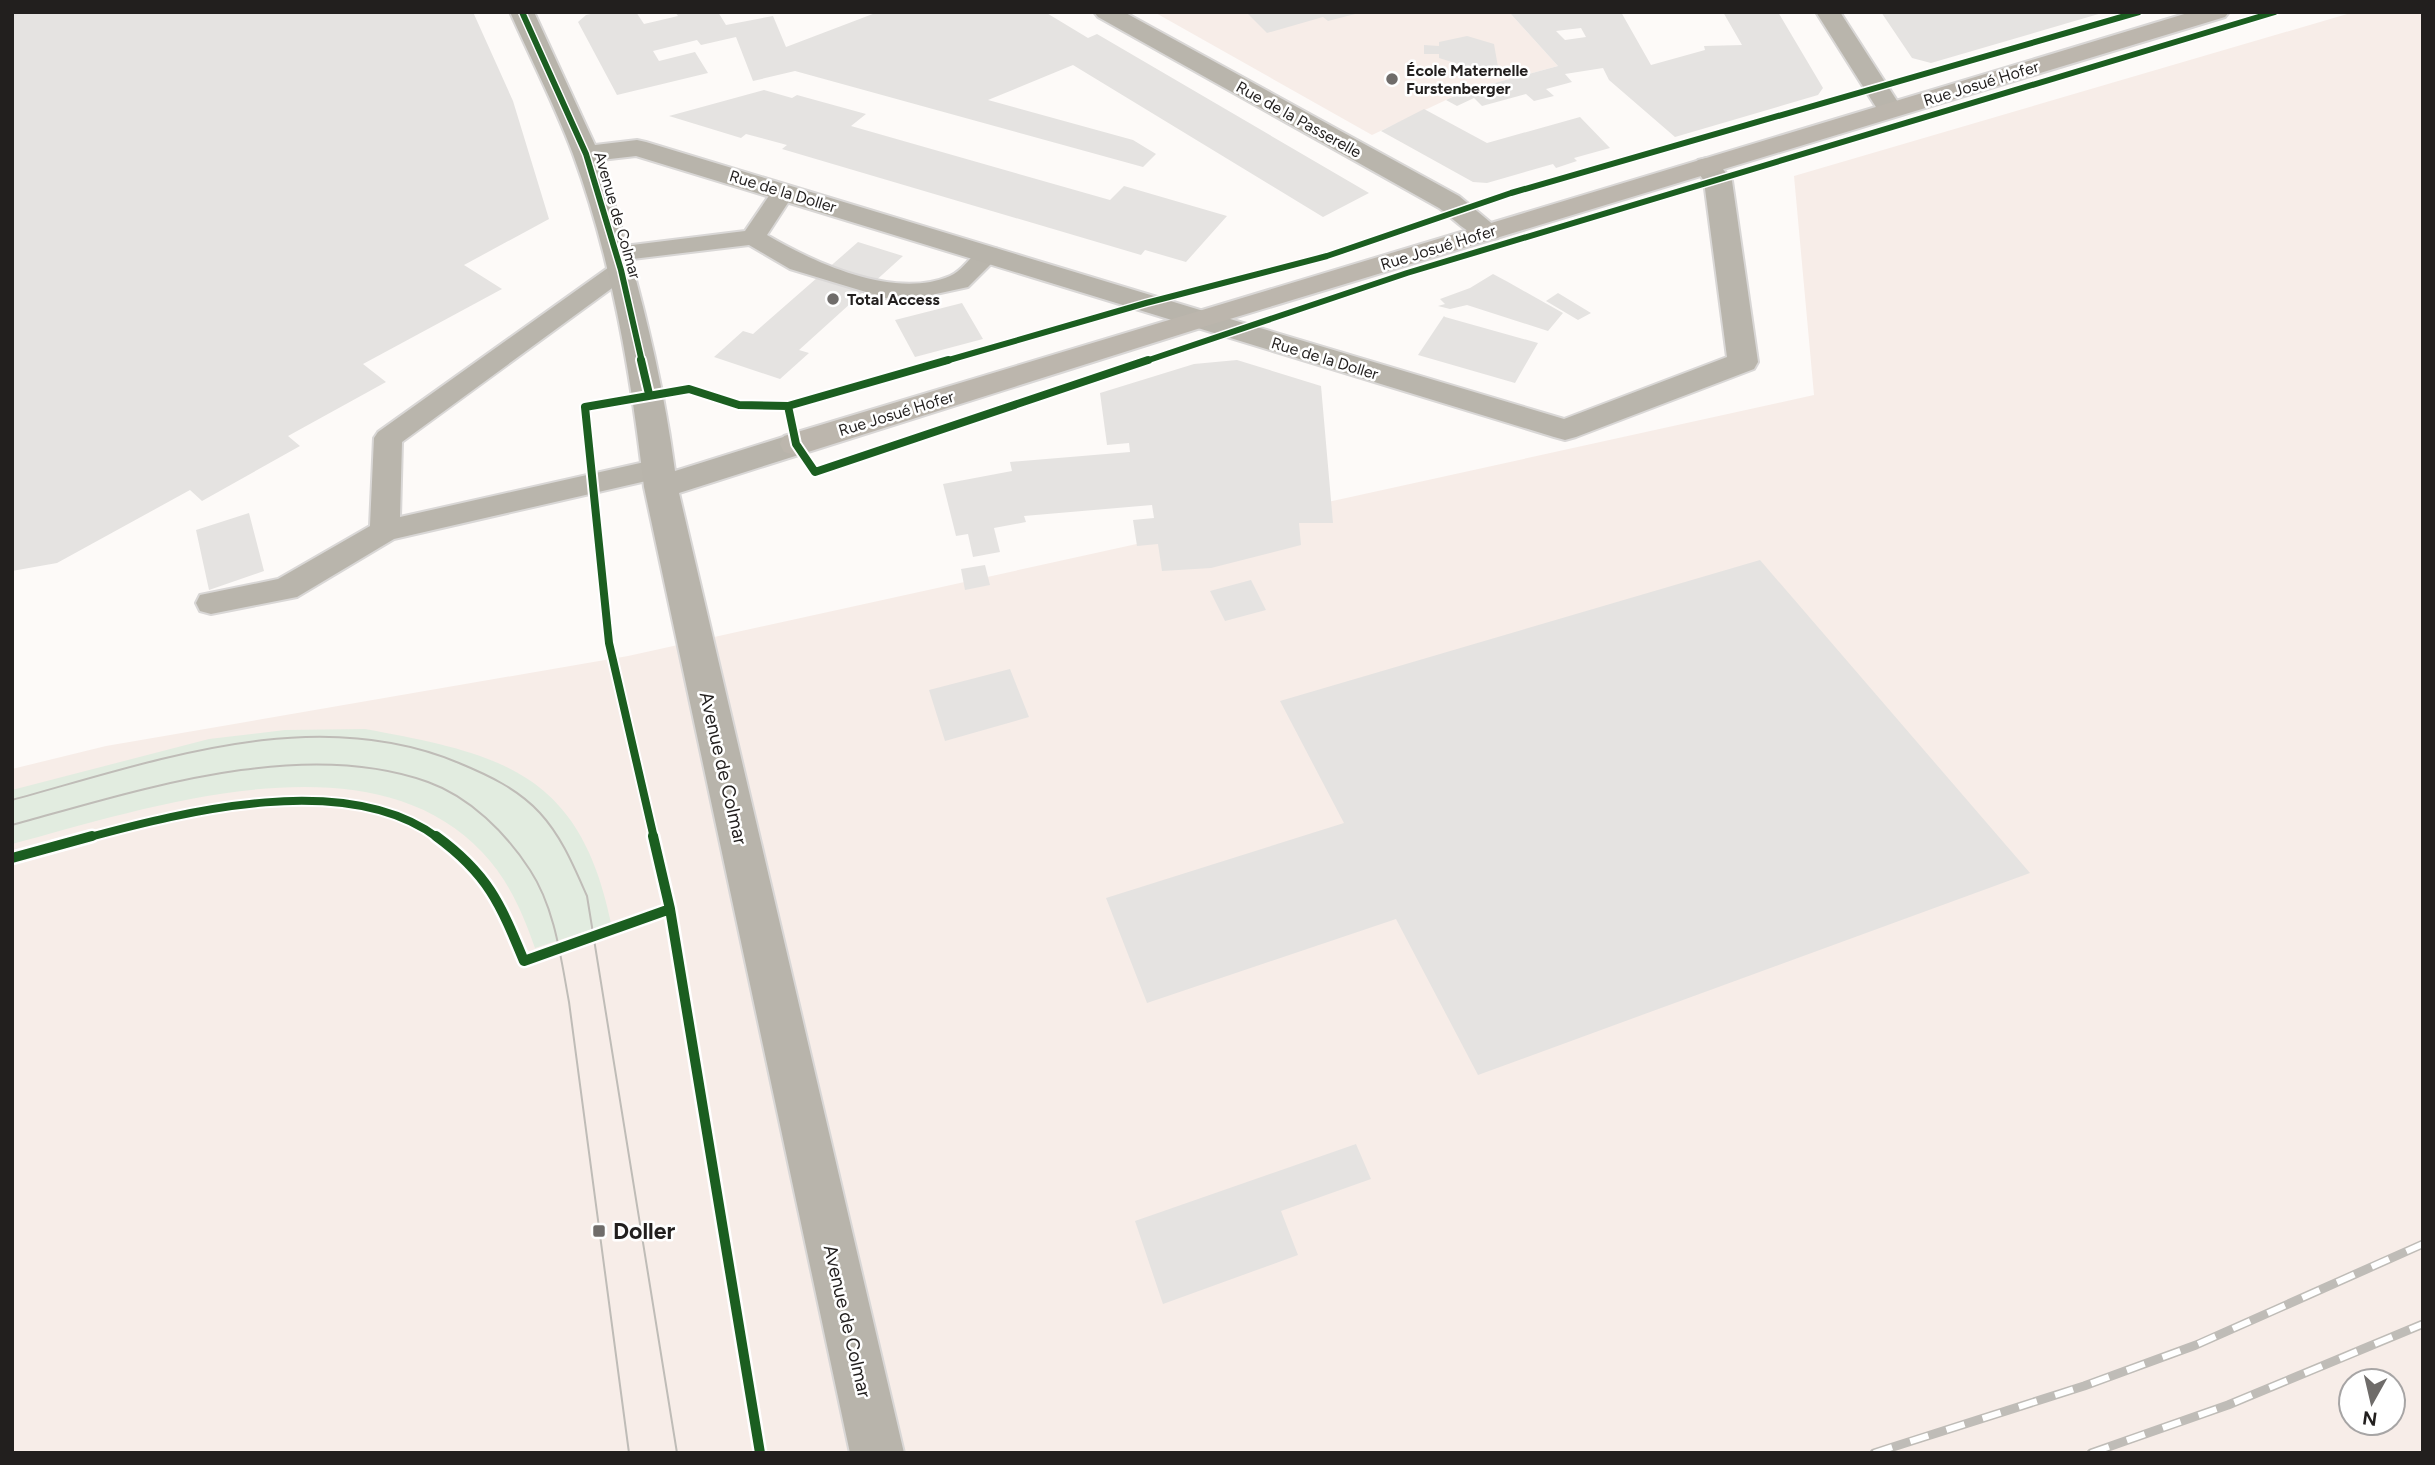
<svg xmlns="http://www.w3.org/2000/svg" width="2435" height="1465" viewBox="0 0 2435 1465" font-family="Figtree,sans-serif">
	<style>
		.built { fill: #f7ede8; fill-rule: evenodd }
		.green { fill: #e2ece0 }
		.building { fill: #e5e3e1; fill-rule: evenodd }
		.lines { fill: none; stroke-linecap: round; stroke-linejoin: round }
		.service-casing { stroke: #d9d7d6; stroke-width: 4 }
		.minor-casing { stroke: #d9d7d6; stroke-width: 4 }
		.secondary-casing { stroke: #d9d7d6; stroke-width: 4 }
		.primary-casing { stroke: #d9d7d6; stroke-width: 4 }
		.service { fill: #b9b5ac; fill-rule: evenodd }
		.minor { fill: #b9b5ac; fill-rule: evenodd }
		.secondary { fill: #b8b4ab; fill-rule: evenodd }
		.primary { fill: #bcb6ad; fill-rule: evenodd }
		.tram { stroke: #bfbcb7; stroke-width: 2 }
		.rail-casing { stroke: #bfbcb7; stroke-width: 9 }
		.rail { stroke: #fff; stroke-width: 6; stroke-dasharray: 19; stroke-linecap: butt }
		.cycleway-far2-casing { stroke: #fff; stroke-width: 9 }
		.cycleway-far1-casing { stroke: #fff; stroke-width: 12 }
		.cycleway-casing { stroke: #fff; stroke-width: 15 }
		.cycleway-far2 { stroke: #1b5e20; stroke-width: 6 }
		.cycleway-far1 { stroke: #1b5e20; stroke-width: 8 }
		.cycleway { stroke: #1b5e20; stroke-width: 10 }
		.poi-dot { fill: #6f6c6a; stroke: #fff; stroke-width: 2.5 }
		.labels { text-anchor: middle; stroke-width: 5; stroke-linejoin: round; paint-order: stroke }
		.far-poi-label { font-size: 16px; font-weight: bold; fill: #221f1e; stroke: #fff; text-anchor: start }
		.far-street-label { font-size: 16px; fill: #221f1e; stroke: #fff }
		.street-label { font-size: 19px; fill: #221f1e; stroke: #fff }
		.near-poi-label { font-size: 23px; font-weight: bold; fill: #221f1e; stroke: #fff; text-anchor: start }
	</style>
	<rect width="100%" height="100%" fill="#fdfaf8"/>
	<path class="built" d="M1154 12H1509L1558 66 1465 91 1372 135Z
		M2354 12H2423V1453H12V769L106 746 628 656 1814 395 1794 176ZM2351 1381H2393V1423H2351Z"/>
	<path class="green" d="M365 729C501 754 580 772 611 923L535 948C523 913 508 879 482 852 369 732 147 808 12 844V790L209 739 285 730Z"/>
	<path class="building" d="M12 12H473L513 101 549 219 464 265 502 289 363 364 386 382 288 436 300 446 202 501 190 490 57 563 12 571Z
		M600 12H636L644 24 678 16 675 12H718L726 25 773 16 786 47 878 12H1045L1088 38 1097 34 1369 193 1323 217 1073 65 988 100 1133 140 1156 154 1143 167 795 71 753 81 736 37 701 45 697 40 653 51 659 61 695 52 708 73 617 95 578 22 586 15Z
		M1246 12H1359V13L1328 21 1323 17 1267 33Z
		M1509 12H1621L1651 65 1705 50 1704 46 1742 45 1723 12H1778L1823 88 1818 95 1675 137 1609 80 1603 68 1565 74 1572 82 1546 89 1554 96 1534 101 1526 94 1482 106 1474 98 1457 106 1446 100 1465 91 1558 66ZM1581 28 1586 37 1565 40 1556 31Z
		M1881 12H2102V13L1931 63 1912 58Z
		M1467 36 1494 44 1498 67 1481 71 1439 58V54H1424V45L1439 46V42Z
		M764 90 792 98 797 95 866 114 851 126 1110 200 1124 186 1227 216 1186 262 1145 250 1141 255 782 149 787 145 746 134 741 138 669 116Z
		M1424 109 1487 143 1580 117 1610 148 1574 158 1577 161 1556 168 1553 164 1487 183 1473 182 1381 131Z
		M858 242 903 256 799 350 809 353 780 379 714 357 743 331 753 334Z
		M1493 274 1508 282 1563 313 1548 331 1467 305 1450 309 1438 306 1445 304 1440 299 1470 288Z
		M1558 293 1591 313 1578 320 1546 301Z
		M962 303 983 339 915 357 895 320Z
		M1444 316 1445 317 1538 343 1515 383 1418 355Z
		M1237 360 1321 386 1333 523H1299L1301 545 1211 568 1162 571 1158 544 1137 546 1133 520 1154 518 1152 505 1024 516 1026 522 994 528 1000 552 973 557 968 534 956 536 943 484 1012 471 1010 462 1130 452 1129 443 1107 445 1100 393 1194 364Z
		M249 513 264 571 209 590 196 530Z
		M1760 560 2030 873 1478 1075 1396 919 1147 1003 1106 898 1344 823 1280 701Z
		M985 565 990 585 965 590 961 569Z
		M1251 580 1266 610 1225 621 1210 591Z
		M1010 669 1029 717 945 741 929 690Z
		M1356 1144 1371 1179 1281 1211 1298 1255 1163 1304 1135 1221Z"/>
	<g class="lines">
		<g class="service-casing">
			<path id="service" d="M783 185 791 187 795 192 767 235C815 263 894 300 950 276 969 268 973 243 998 249L1001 254 968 287 899 302 790 269 749 245 616 261 607 259 604 254 607 249 616 247 745 231 775 187Z
				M621 263 630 265 633 270 630 275 402 442 400 517 658 459 668 462 672 469 668 476 394 539 297 597 211 614 200 611 196 603 200 595 278 579 370 526 374 438 378 432 612 265Z"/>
		</g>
		<g class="minor-casing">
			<path id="minor" d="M1094 12H1124L1459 196 1502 232 1498 238C1475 244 1457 221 1439 208L1098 17Z
				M1816 12H1840L1903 110 1899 115H1881Z
				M1707 158 1716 160 1732 181 1758 362 1754 369 1576 437 1565 440 1554 437 1188 325 1184 319 1188 313 1199 310 1210 313 1564 419 1727 357 1704 181 1694 166 1698 160Z"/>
		</g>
		<g class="secondary-casing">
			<path id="secondary" d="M510 12H534L595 145 637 140 646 142 1210 313 1214 319 1210 325 1199 328 1188 325 636 156 601 160C633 263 661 364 675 471L796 433 808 436 812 444 808 452 679 493 904 1453H850L644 487C631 375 612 260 573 154 555 106 531 59 510 12Z"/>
		</g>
		<g class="primary-casing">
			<path id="primary" d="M2191 12H2229L2225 17 1210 325 808 452 796 455 784 452 780 444 784 436Z"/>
		</g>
		<use href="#service" class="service"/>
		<use href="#minor" class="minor"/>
		<use href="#secondary" class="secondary"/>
		<use href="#primary" class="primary"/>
		<path class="tram" d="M12 800C155 761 314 702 459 763 488 775 518 789 540 813 562 837 574 867 587 896L677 1453
			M12 825C137 791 300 736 428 782 470 797 506 833 530 870 555 908 561 959 569 1002L629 1453"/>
		<g class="rail-casing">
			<path id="rail" d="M1874 1453 2084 1386 2196 1345 2423 1244
				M2091 1453 2228 1405 2423 1324"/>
		</g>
		<use href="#rail" class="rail"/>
		<g class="cycleway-far2-casing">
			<path id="cycleway-far2" d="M522 12 586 154 621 270 642 362
				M942 362 1146 303 1327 256 1511 193 2139 12
				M1143 362 1407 273 2275 12"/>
		</g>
		<g class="cycleway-far1-casing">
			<path id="cycleway-far1" d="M641 360 649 394
				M788 406 796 444 815 472 1148 360
				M86 838C186 811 347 770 438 838
				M654 838 609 643 585 407 689 389 739 405 788 406 948 360"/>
		</g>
		<g class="cycleway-casing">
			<path id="cycleway" d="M436 836C488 874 500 903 524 961L670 909
				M653 836 670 909 760 1453
				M12 858 92 836"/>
		</g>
		<use href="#cycleway-far2" class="cycleway-far2"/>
		<use href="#cycleway-far1" class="cycleway-far1"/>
		<use href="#cycleway" class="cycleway"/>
	</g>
	<g class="poi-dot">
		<circle cx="1392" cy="79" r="7"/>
		<circle cx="833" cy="299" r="7"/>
		<rect x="592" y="1224" width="14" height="14" rx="3.5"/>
	</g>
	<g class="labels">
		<g class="far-poi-label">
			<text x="1406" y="76">École Maternelle<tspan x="1406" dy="18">Furstenberger</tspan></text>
			<text x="847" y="305">Total Access</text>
		</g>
		<g class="far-street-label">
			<text transform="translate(1981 83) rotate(-17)" y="6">Rue Josué Hofer</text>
			<text transform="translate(1299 119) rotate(29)" y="6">Rue de la Passerelle</text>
			<text transform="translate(783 191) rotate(17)" y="6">Rue de la Doller</text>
			<text transform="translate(618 215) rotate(74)" y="6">Avenue de Colmar</text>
			<text transform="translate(1438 247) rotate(-17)" y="6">Rue Josué Hofer</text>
			<text transform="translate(1325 358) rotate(17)" y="6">Rue de la Doller</text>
			<text transform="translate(896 413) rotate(-17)" y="6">Rue Josué Hofer</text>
		</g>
		<g class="street-label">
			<text transform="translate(724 768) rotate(77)" y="7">Avenue de Colmar</text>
			<text transform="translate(848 1321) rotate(77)" y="7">Avenue de Colmar</text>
		</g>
		<g class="near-poi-label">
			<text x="613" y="1239">Doller</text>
		</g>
	</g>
	<rect width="2435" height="1465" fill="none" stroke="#221f1e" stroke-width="28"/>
	<g transform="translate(2372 1402) rotate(188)"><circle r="33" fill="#ffffff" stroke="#a7a5a5" stroke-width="2"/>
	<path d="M0-5L12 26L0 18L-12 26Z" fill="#6f6c6a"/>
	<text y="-10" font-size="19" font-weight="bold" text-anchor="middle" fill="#221f1e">N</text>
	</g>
</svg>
